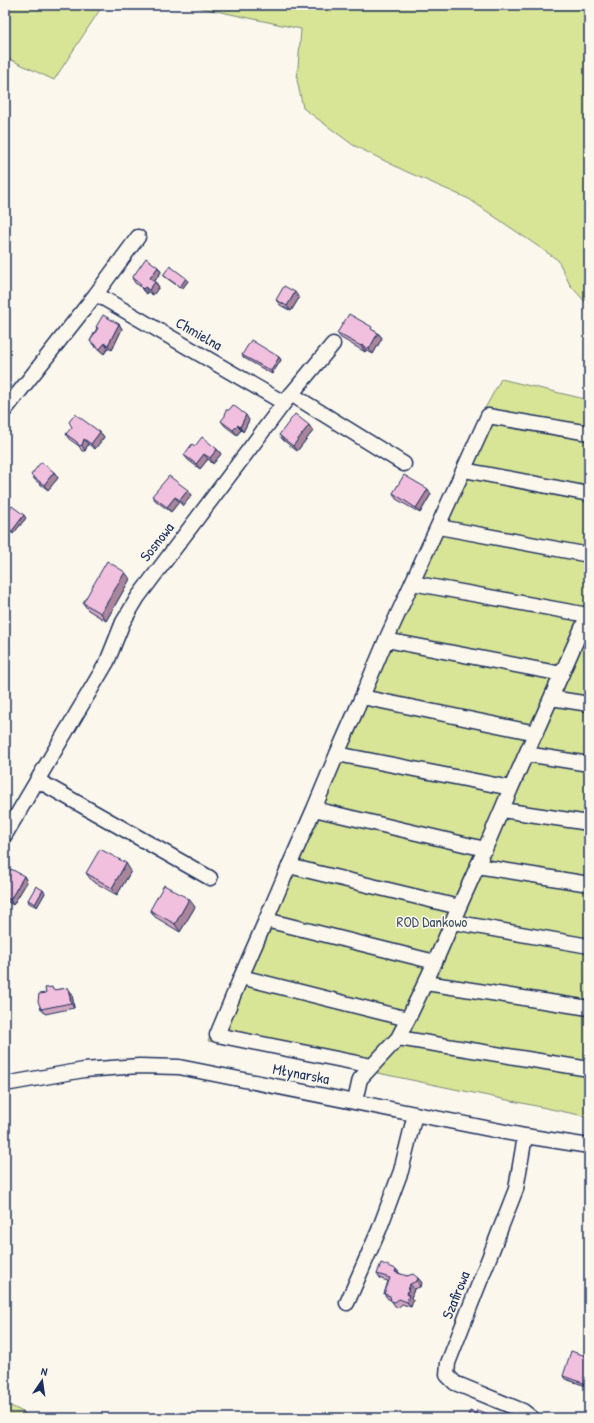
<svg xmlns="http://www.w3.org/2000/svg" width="594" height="1423" viewBox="0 0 594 1423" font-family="'Patrick Hand',sans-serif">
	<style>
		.green { fill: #d8e496; stroke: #7a8a7a }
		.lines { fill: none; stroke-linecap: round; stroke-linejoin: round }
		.minor-casing { stroke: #1b2f5e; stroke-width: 17 }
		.minor { stroke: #fbf7ec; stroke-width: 14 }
		.wall { fill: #d0a5c0; stroke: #1b2f5e }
		.shaded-wall { fill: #a9869c; stroke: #1b2f5e }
		.building { fill: #f2c0df; stroke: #1b2f5e }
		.labels { text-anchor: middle; stroke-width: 3; stroke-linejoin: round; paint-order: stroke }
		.street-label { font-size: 15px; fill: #1b2f5e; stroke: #fbf7ec }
		.park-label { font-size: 15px; fill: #415369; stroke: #fbf7ec }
	</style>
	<rect width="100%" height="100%" fill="#fbf7ec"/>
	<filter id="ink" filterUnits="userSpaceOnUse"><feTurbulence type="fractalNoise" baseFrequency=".025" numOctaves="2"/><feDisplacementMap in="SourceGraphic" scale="8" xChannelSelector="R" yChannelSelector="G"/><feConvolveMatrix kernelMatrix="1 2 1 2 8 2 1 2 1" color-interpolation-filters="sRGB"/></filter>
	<g filter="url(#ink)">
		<path class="green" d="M5 5H103L54 80 5 57Z
			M188 5H589V306L570 285 558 260 501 221 469 199 405 171 353 145 303 108 297 80 301 29Z
			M501 379 589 400V1117L368 1071 208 1041 483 412Z
			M5 1403 23 1412 29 1418H5Z"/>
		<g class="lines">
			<g class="minor-casing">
				<path id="minor" d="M96 294 138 237
					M291 394 404 464
					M5 410 96 294 284 403
					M464 470 589 494
					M439 527 589 555
					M412 583 488 416 589 433
					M562 674 386 640 412 583 588 615
					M362 697 386 640
					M551 698 589 612
					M589 704 551 698 526 754 589 764
					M536 733 362 697 337 754 511 788 485 849 314 809 289 866 459 907 435 962 266 920 241 977 408 1019 398 1038 589 1069
					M37 780 210 878
					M511 788 526 754
					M314 809 337 754
					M502 810 589 823
					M5 835 107 662 123 622 138 597 284 403 333 344
					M477 866 589 884
					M459 907 481 858
					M266 920 289 866
					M453 922 589 946
					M241 977 217 1035 372 1066
					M426 983 589 1008
					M408 1019 435 962
					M5 1084 84 1070 139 1066 179 1067 525 1136 589 1146
					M355 1101 360 1079 398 1038
					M525 1136 516 1189 448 1363 447 1375 455 1383 523 1411 532 1418
					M347 1303 379 1230 401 1171 415 1114"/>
			</g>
			<use href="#minor" class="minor"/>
		</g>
		<path class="wall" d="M158 267 161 272 155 281 159 287 153 295 148 292 147 294 143 291 140 286 135 283 132 278Z
			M163 275 188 281 182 289 165 277Z
			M299 298 291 311 280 305 276 300Z
			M119 324 122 329 112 350 108 348 104 354 94 346 90 341 97 328 96 327Z
			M375 331 378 333 382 338 373 354 366 350 365 352 341 338 337 333Z
			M242 355 279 357 281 360 272 374 244 358Z
			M249 420 243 432 241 430 237 435 225 426 221 421Z
			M313 431 297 451 283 440 279 435Z
			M100 432 104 437 95 449 88 444 85 451H82L79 446 69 439 66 434Z
			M195 446 217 449 221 454 213 464 208 459 200 469 188 460 184 455Z
			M54 472 58 478 48 490 35 480 31 475Z
			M188 490 191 496 183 506 179 502 171 512 156 501 152 496Z
			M393 493 431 494 420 513 396 499Z
			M5 515 26 518 13 534 5 527Z
			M130 579 106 621 88 610 83 603Z
			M131 871 117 895 92 881 86 873Z
			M5 876H24L27 882 13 905 5 900Z
			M43 890 45 893 37 907 29 903 28 900Z
			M195 907 180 932 155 917 150 910Z
			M68 988 72 994 74 1008 45 1014 41 1009 46 993 54 990Z
			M396 1269 400 1274 407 1276 418 1278 422 1283 420 1287 414 1289 411 1298 413 1300 411 1307 402 1304 398 1308 395 1306 391 1300 388 1299 384 1294 388 1281 381 1279 377 1274Z
			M589 1357V1387L565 1379 563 1376Z"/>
		<path class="shaded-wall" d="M158 267 161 272 153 283 150 278Z
			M186 278 188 281 182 289 180 287Z
			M155 282 159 287 153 295 149 290Z
			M145 287 148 292 147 294 143 289Z
			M295 292 299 298 291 311 287 306Z
			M119 324 122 329 112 350 108 345Z
			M378 333 382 338 373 354 369 349Z
			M105 343 108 348 104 354 100 349Z
			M362 345 366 350 365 352 361 346Z
			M279 357 281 360 272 374 271 371Z
			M246 415 249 420 243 432 240 427Z
			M238 425 241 430 237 435 233 430Z
			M309 425 313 431 297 451 293 446Z
			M100 432 104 437 95 449 91 444Z
			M84 439 88 444 85 451 82 445Z
			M217 449 221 454 213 464 210 458Z
			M204 454 208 459 200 469 196 464Z
			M54 472 58 478 48 490 44 485Z
			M428 489 431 494 420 513 416 508Z
			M188 490 191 496 183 506 180 500Z
			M175 497 179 502 171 512 167 507Z
			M24 515 26 518 13 534 12 531Z
			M125 572 130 579 106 621 101 613Z
			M126 863 131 871 117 895 112 888Z
			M24 876 27 882 13 905 10 900Z
			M43 890 45 893 37 907 35 904Z
			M189 899 195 907 180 932 175 924Z
			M68 988 72 994 74 1008 71 1003Z
			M396 1269 400 1274 395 1272Z
			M418 1278 422 1283 420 1287 417 1281Z
			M410 1284 414 1289 411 1298 413 1300 411 1307 407 1302V1294Z"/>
		<path class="building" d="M146 258 158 267 150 278 155 282 149 290 145 287 143 289 140 286 141 284 132 278Z
			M170 266 186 278 180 287 163 275Z
			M284 286 295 292 287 306 276 300Z
			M349 314 372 327 371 329 378 333 369 349 362 345 361 346 337 333Z
			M103 315 119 324 108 345 105 343 100 349 90 341 98 328 96 327Z
			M251 340 279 357 271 371 242 355Z
			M233 405 246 415 240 427 238 425 233 430 221 421 225 416 226 410H229Z
			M75 414 100 432 91 444 84 439 82 445 79 446 77 442 66 434 72 427 69 422Z
			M295 414 309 425 293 446 279 435Z
			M202 437 217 449 210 458 204 454 196 464 184 455 192 444 195 446Z
			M41 462 54 472 44 485 31 475Z
			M404 475 428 489 416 508 393 493Z
			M169 476 188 490 180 500 175 497 167 507 152 496Z
			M12 506 24 515 12 531 5 526V515Z
			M107 561 125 572 101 613 83 603Z
			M100 849 126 863 112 888 86 873Z
			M11 869 24 876 10 900 5 897V876H7Z
			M164 885 189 899 175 924 150 910Z
			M36 886 43 890 35 904 28 900Z
			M52 987 53 990 68 988 71 1003 41 1009 38 1001 39 994 46 993 45 988Z
			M381 1263 396 1269 395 1272 407 1276 413 1274 418 1278 417 1281 410 1284 407 1294 409 1295 407 1302 399 1299 395 1302 391 1301 390 1296 384 1294 390 1278 377 1274Z
			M571 1351 589 1357V1385L563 1376Z
			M477 1410 498 1418H467L470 1411 476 1413Z"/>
	</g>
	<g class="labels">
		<g class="street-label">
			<text transform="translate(199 334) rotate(30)" y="5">Chmielna</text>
			<text transform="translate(157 542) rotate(-52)" y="5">Sosnowa</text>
			<text transform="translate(301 1074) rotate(11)" y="5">Młynarska</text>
			<text transform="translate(456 1295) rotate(-68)" y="5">Szafirowa</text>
		</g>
		<g class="park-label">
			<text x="432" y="927">ROD Dankowo</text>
		</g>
	</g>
	<rect width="594" height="1423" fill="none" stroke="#fbf7ec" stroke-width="20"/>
	<rect x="10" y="10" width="574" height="1403" fill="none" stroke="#1b2f5e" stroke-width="1.5" filter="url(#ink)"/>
	<g transform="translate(42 1381) rotate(13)" stroke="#fbf7ec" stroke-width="3" paint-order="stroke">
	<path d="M0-3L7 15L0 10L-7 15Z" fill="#1b2f5e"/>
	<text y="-6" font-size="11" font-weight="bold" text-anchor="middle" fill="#1b2f5e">N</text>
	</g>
</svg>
